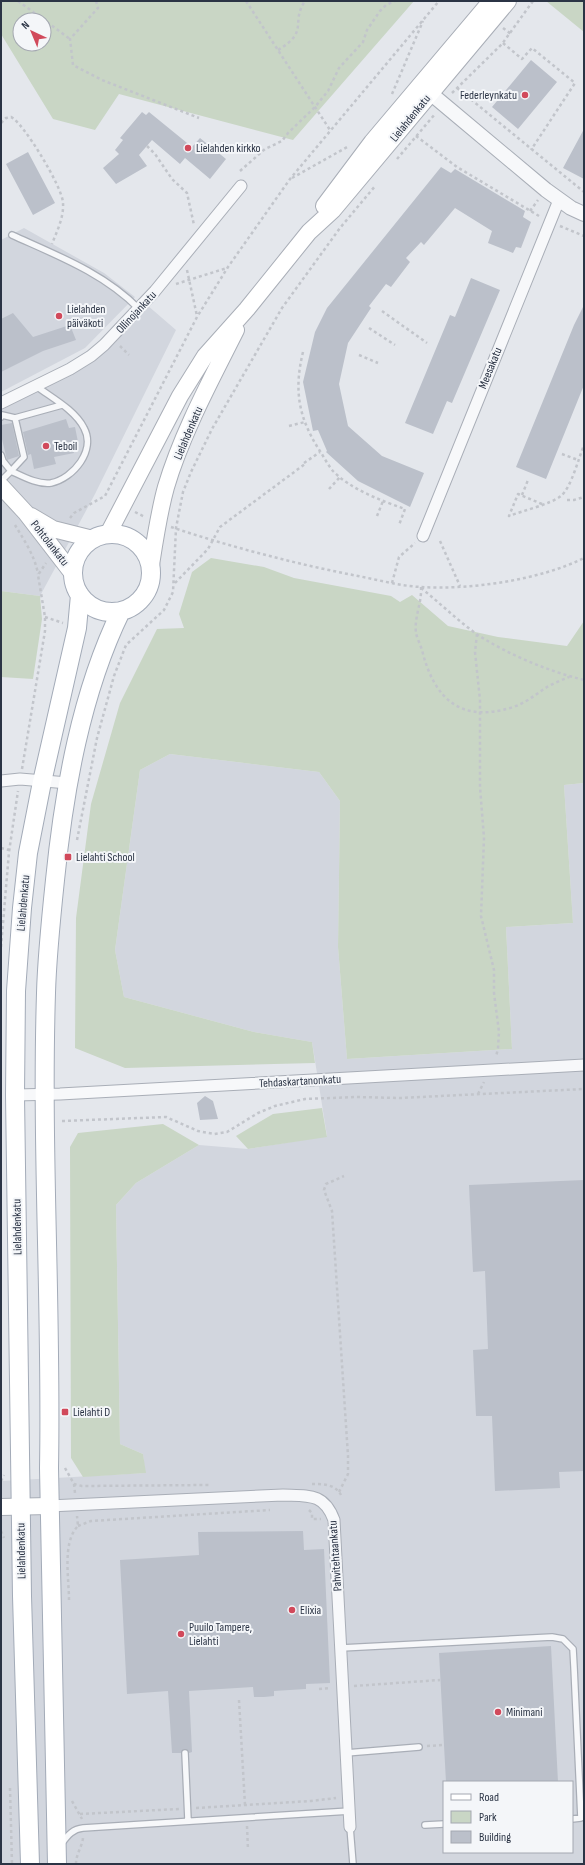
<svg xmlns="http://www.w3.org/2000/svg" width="585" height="1865" viewBox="0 0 585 1865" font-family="'Sofia Sans Condensed',sans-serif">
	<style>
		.built { fill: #d2d6de; fill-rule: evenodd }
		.green { fill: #c9d6c5; fill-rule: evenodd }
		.building { fill: #bbc0ca }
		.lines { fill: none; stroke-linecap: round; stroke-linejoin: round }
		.service-casing { stroke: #a9aeb7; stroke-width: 8 }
		.minor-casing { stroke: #a9aeb7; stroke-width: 13 }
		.tertiary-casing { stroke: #a9aeb7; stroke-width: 16 }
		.secondary-casing { stroke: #a9aeb7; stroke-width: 18 }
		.primary-casing { stroke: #a3abb8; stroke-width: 20 }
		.path { stroke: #c2c5cb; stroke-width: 2.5; stroke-dasharray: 3 3; stroke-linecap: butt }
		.service { stroke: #f7f8fa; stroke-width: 5.5 }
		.minor { stroke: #f7f8fa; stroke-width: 11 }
		.tertiary { stroke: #f7f8fa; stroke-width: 14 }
		.secondary { stroke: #fff; stroke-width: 16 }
		.primary { stroke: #fff; stroke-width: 18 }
		.poi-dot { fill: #d1495b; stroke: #f4f6f9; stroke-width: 1.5 }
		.labels { text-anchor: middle; stroke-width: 4; stroke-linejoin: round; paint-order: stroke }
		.poi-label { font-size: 12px; fill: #2b3445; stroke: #f4f6f9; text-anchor: start }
		.street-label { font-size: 12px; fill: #2b3445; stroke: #f4f6f9 }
	</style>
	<rect width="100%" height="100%" fill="#e4e7ec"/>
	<path class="built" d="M24 228 104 273 135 297 85 348 1 392V240Z
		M147 305 176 330 95 494 40 596 1 591V407L69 372Z
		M170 754 319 772 340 801 338 947 347 1059 512 1049 506 927 573 923 564 785 584 783V1864H1V1481L145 1473 143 1454 120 1444 116 1205 136 1183 199 1145 248 1149 327 1136 312 1042 254 1032 124 997 115 950 140 770ZM444 1782H572V1852H444Z"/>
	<path class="green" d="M1 1H414L293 140 119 94 95 130 53 119 1 34ZM20 20H44V44H20Z
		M546 1H584V32Z
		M211 558 264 567 294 578 391 596 400 602 412 595 448 626 498 637 567 646 584 621V783L564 785 573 923 506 927 512 1049 347 1059 338 947 340 801 319 772 170 754 140 770 115 950 124 997 254 1032 312 1042 315 1063 125 1068 75 1048 76 918 91 804 120 703 157 629 184 628 179 614 192 572Z
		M1 591 40 596 42 619 33 679 1 677Z
		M322 1108 327 1137 248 1149 236 1136 273 1114Z
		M163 1124 199 1145 136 1183 116 1205 120 1444 143 1454 146 1473 83 1477 71 1458 70 1147 78 1133Z"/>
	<path class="building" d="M531 60 557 82 518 129 492 107Z
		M142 112 146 115 149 112 192 147 200 138 226 159 210 179 185 158 180 164 152 140 139 155 147 166 116 184 103 168 119 154 115 150 123 140 120 138Z
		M584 129V179L563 168Z
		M28 152 55 203 33 215 6 164Z
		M441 167 451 173 455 169 525 211 523 217 531 222 521 248 516 247 513 253 488 243 492 231 455 208 424 245 421 242 406 258 410 262 391 287 386 284 369 306 371 308 348 343 339 384 348 426 382 456 424 473 410 507 358 481 326 452 327 451 318 430 313 431 303 382 315 332 327 308Z
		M471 278 500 290 452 403 447 401 433 434 405 423 450 315 455 317Z
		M584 305V385L546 479 516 467 574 325Z
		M13 313 33 337 70 325 76 340 43 351 1 372V319Z
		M66 419 69 428 75 427 78 442 71 443 74 453 54 457 56 464 34 469 31 454 28 455 23 432Z
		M12 423 19 456 7 460 1 435V425Z
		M205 1096 213 1101 218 1119 200 1120 197 1103Z
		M584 1180V1471L559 1472 560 1488 495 1491 492 1416H476L473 1350 488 1349 485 1271 473 1272 469 1185Z
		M303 1531 304 1550 324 1549 330 1683 306 1684V1689L274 1691V1696L264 1697H254L253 1687 189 1691 192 1752 189 1753 184 1749 181 1753H172L168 1691 127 1694 120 1560 199 1555 198 1532Z
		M551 1646 558 1782H446L439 1653Z"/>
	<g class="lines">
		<g class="service-casing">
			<path id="service" d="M12 235C56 255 104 273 139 309
				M1 417 2 415 15 418 62 405
				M1 455 3 461 11 471 24 457 15 418
				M1 481 11 471C22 476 38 485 51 483 74 478 96 450 84 428 75 410 52 398 36 386
				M341 1648 552 1637 563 1639 573 1649 574 1667 581 1818 572 1819
				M185 1753 188 1820
				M346 1753 419 1747
				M425 1825 444 1824
				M350 1827 353 1864
				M62 1843C68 1835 73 1829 83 1828L350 1811"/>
		</g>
		<g class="minor-casing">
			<path id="minor" d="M1 403 70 369 91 356 104 345 155 291 241 186
				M423 536 559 200
				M1 781 20 779 68 783
				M15 1095 60 1094 584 1065
				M49 1506 283 1495C309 1496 324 1493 334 1520L350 1827"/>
		</g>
		<g class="tertiary-casing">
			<path id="tertiary" d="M423 87 546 190 571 208 584 214"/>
		</g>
		<g class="secondary-casing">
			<path id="secondary" d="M324 206 372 142 491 1
				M1 486 26 513 73 574
				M31 516 53 529 93 539
				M108 534 180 396 205 356 247 309 309 232 333 210 508 1
				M151 565C155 539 159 512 166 487 182 433 211 380 236 330
				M1 1507 49 1506"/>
		</g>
		<g class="primary-casing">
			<path id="primary" d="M73 573a39 39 0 1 1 78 0a39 39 0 1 1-78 0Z
				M30 1864 22 1596 15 1095 16 991 22 908 28 853 42 782 77 628 80 595
				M57 1864 49 1468C52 1310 41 1152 46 993 47 956 51 918 55 880 64 790 81 693 121 611"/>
		</g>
		<path class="path" d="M18 1 70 39
			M96 1 98 8 70 39 73 65 102 80 199 118
			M246 1 330 130
			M503 28 511 34
			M503 43 522 59 532 48 575 83 531 150
			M278 50C310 31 290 23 305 1
			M457 88 584 192
			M452 93 502 44 533 1
			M392 94 423 21
			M1 123 6 118 11 117C23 122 63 188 63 203 64 217 57 231 52 244
			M416 136 457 167 539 216
			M147 146 155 154 172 179 187 193 194 225
			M397 159 435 114
			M240 171 265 149 282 141 288 133 315 107 328 91 339 68 363 42 367 30 380 11 386 5 395 1
			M292 178 349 146
			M530 211 538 200
			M560 226 584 236
			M187 270 197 316
			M176 284 227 268
			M382 311 427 343
			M369 328 395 345
			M120 346 129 355
			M303 352C294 389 298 416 318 448 323 455 327 464 333 471 350 489 382 501 405 509L399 525
			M359 355 378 363
			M289 426 305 422
			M562 454 578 460
			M304 463 320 452
			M329 489 340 477
			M522 495 528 480
			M567 500H574L584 497
			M542 504 518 494 509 516C522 511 551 504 561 496 571 488 579 457 584 445
			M135 512 145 517
			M377 516 383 501
			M70 518 74 513 105 496 197 317 228 267 290 179 439 1
			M15 525C24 540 35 556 38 574
			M171 527C231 547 296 564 358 576 379 580 400 586 421 587 470 590 540 580 584 558
			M440 541 460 586
			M175 583 208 549 220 527 305 464
			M392 583 399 557 415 543
			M421 587C422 603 414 617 416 633 417 638 420 644 422 650 434 699 461 724 513 707 526 703 536 694 547 687 554 683 562 680 569 677
			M421 588C440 603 458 621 478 635 509 655 548 671 584 680
			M45 617 63 623
			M477 634 475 652 480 700V787L484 838 481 916 494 970V993L499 1032 498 1048 496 1057
			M22 769 45 631V617L38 575 46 563
			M77 840 97 738 114 676 126 645 164 610 173 592 176 528 183 492 191 472 212 429 282 308 340 228 376 185
			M1 848 9 850
			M1 947 9 852 18 791
			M478 1094 484 1082
			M62 1121 166 1117 198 1131 214 1134 227 1132 258 1113 275 1106 305 1099 356 1097 400 1098 584 1089
			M65 1468 74 1484 82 1486 209 1485
			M1 1481 4 1475
			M74 1484 75 1493
			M312 1484C323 1484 335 1484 341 1495
			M339 1492 348 1474V1456L332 1211 324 1190 326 1184 344 1176
			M309 1510 312 1513V1519H321
			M78 1526 91 1521 270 1510
			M1 1531 4 1538
			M69 1600C69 1578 62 1542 78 1526L77 1516
			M354 1686 440 1680
			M319 1689 331 1688
			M239 1700 245 1805
			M427 1746 444 1745
			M10 1788 12 1864
			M72 1801 82 1819
			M196 1808 311 1801 336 1798
			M80 1814 179 1809
			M247 1826 248 1850
			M76 1864C76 1854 82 1847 83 1838"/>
		<use href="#service" class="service"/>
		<use href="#minor" class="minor"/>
		<use href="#tertiary" class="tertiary"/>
		<use href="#secondary" class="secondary"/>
		<use href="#primary" class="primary"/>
	</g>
	<g class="poi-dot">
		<circle cx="525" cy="95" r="4"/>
		<circle cx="188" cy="148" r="4"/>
		<circle cx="59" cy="316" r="4"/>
		<circle cx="46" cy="446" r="4"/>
		<rect x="64" y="853" width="8" height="8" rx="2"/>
		<rect x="61" y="1408" width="8" height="8" rx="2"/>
		<circle cx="292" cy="1610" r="4"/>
		<circle cx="181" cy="1634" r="4"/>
		<circle cx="498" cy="1712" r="4"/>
	</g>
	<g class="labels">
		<g class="poi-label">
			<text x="517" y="99" text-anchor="end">Federleynkatu</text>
			<text x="196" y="152">Lielahden kirkko</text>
			<text x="67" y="313">Lielahden<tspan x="67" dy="14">päiväkoti</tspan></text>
			<text x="54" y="450">Teboil</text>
			<text x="76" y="861">Lielahti School</text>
			<text x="73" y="1416">Lielahti D</text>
			<text x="300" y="1614">Elixia</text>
			<text x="189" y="1631">Puuilo Tampere,<tspan x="189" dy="14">Lielahti</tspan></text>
			<text x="506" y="1716">Minimani</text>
		</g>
		<g class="street-label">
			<text transform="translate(410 118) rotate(-51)" y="4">Lielahdenkatu</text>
			<text transform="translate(136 312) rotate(-47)" y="4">Ollinojankatu</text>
			<text transform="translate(490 368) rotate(-68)" y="4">Meesakatu</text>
			<text transform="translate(188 433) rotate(-67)" y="4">Lielahdenkatu</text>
			<text transform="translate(50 543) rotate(52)" y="4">Pohtolankatu</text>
			<text transform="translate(23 903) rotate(-85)" y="4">Lielahdenkatu</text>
			<text transform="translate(300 1081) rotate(-3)" y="4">Tehdaskartanonkatu</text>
			<text transform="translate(17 1227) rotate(-91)" y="4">Lielahdenkatu</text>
			<text transform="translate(21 1551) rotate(-91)" y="4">Lielahdenkatu</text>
			<text transform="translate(335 1556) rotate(-94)" y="4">Pahvitehtaankatu</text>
		</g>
	</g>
	<rect width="585" height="1865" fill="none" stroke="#2b3445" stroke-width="4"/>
	<rect x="443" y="1781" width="130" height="72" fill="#f4f6f9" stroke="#a4a8b1"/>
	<rect x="451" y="1794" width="20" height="6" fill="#ffffff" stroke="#a4a8b1"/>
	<text x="479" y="1801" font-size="12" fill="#2b3445">Road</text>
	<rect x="451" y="1811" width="20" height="12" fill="#c9d6c5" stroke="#a4a8b1"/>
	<text x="479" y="1821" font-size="12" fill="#2b3445">Park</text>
	<rect x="451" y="1831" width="20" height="12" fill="#bbc0ca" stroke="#a4a8b1"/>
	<text x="479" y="1841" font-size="12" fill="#2b3445">Building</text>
	<g transform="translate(32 32) rotate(316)"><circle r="19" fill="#f4f6f9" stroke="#a4a8b1"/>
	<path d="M0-3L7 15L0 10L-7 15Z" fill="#d1495b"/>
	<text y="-6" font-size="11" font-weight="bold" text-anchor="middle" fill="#2b3445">N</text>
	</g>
</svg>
